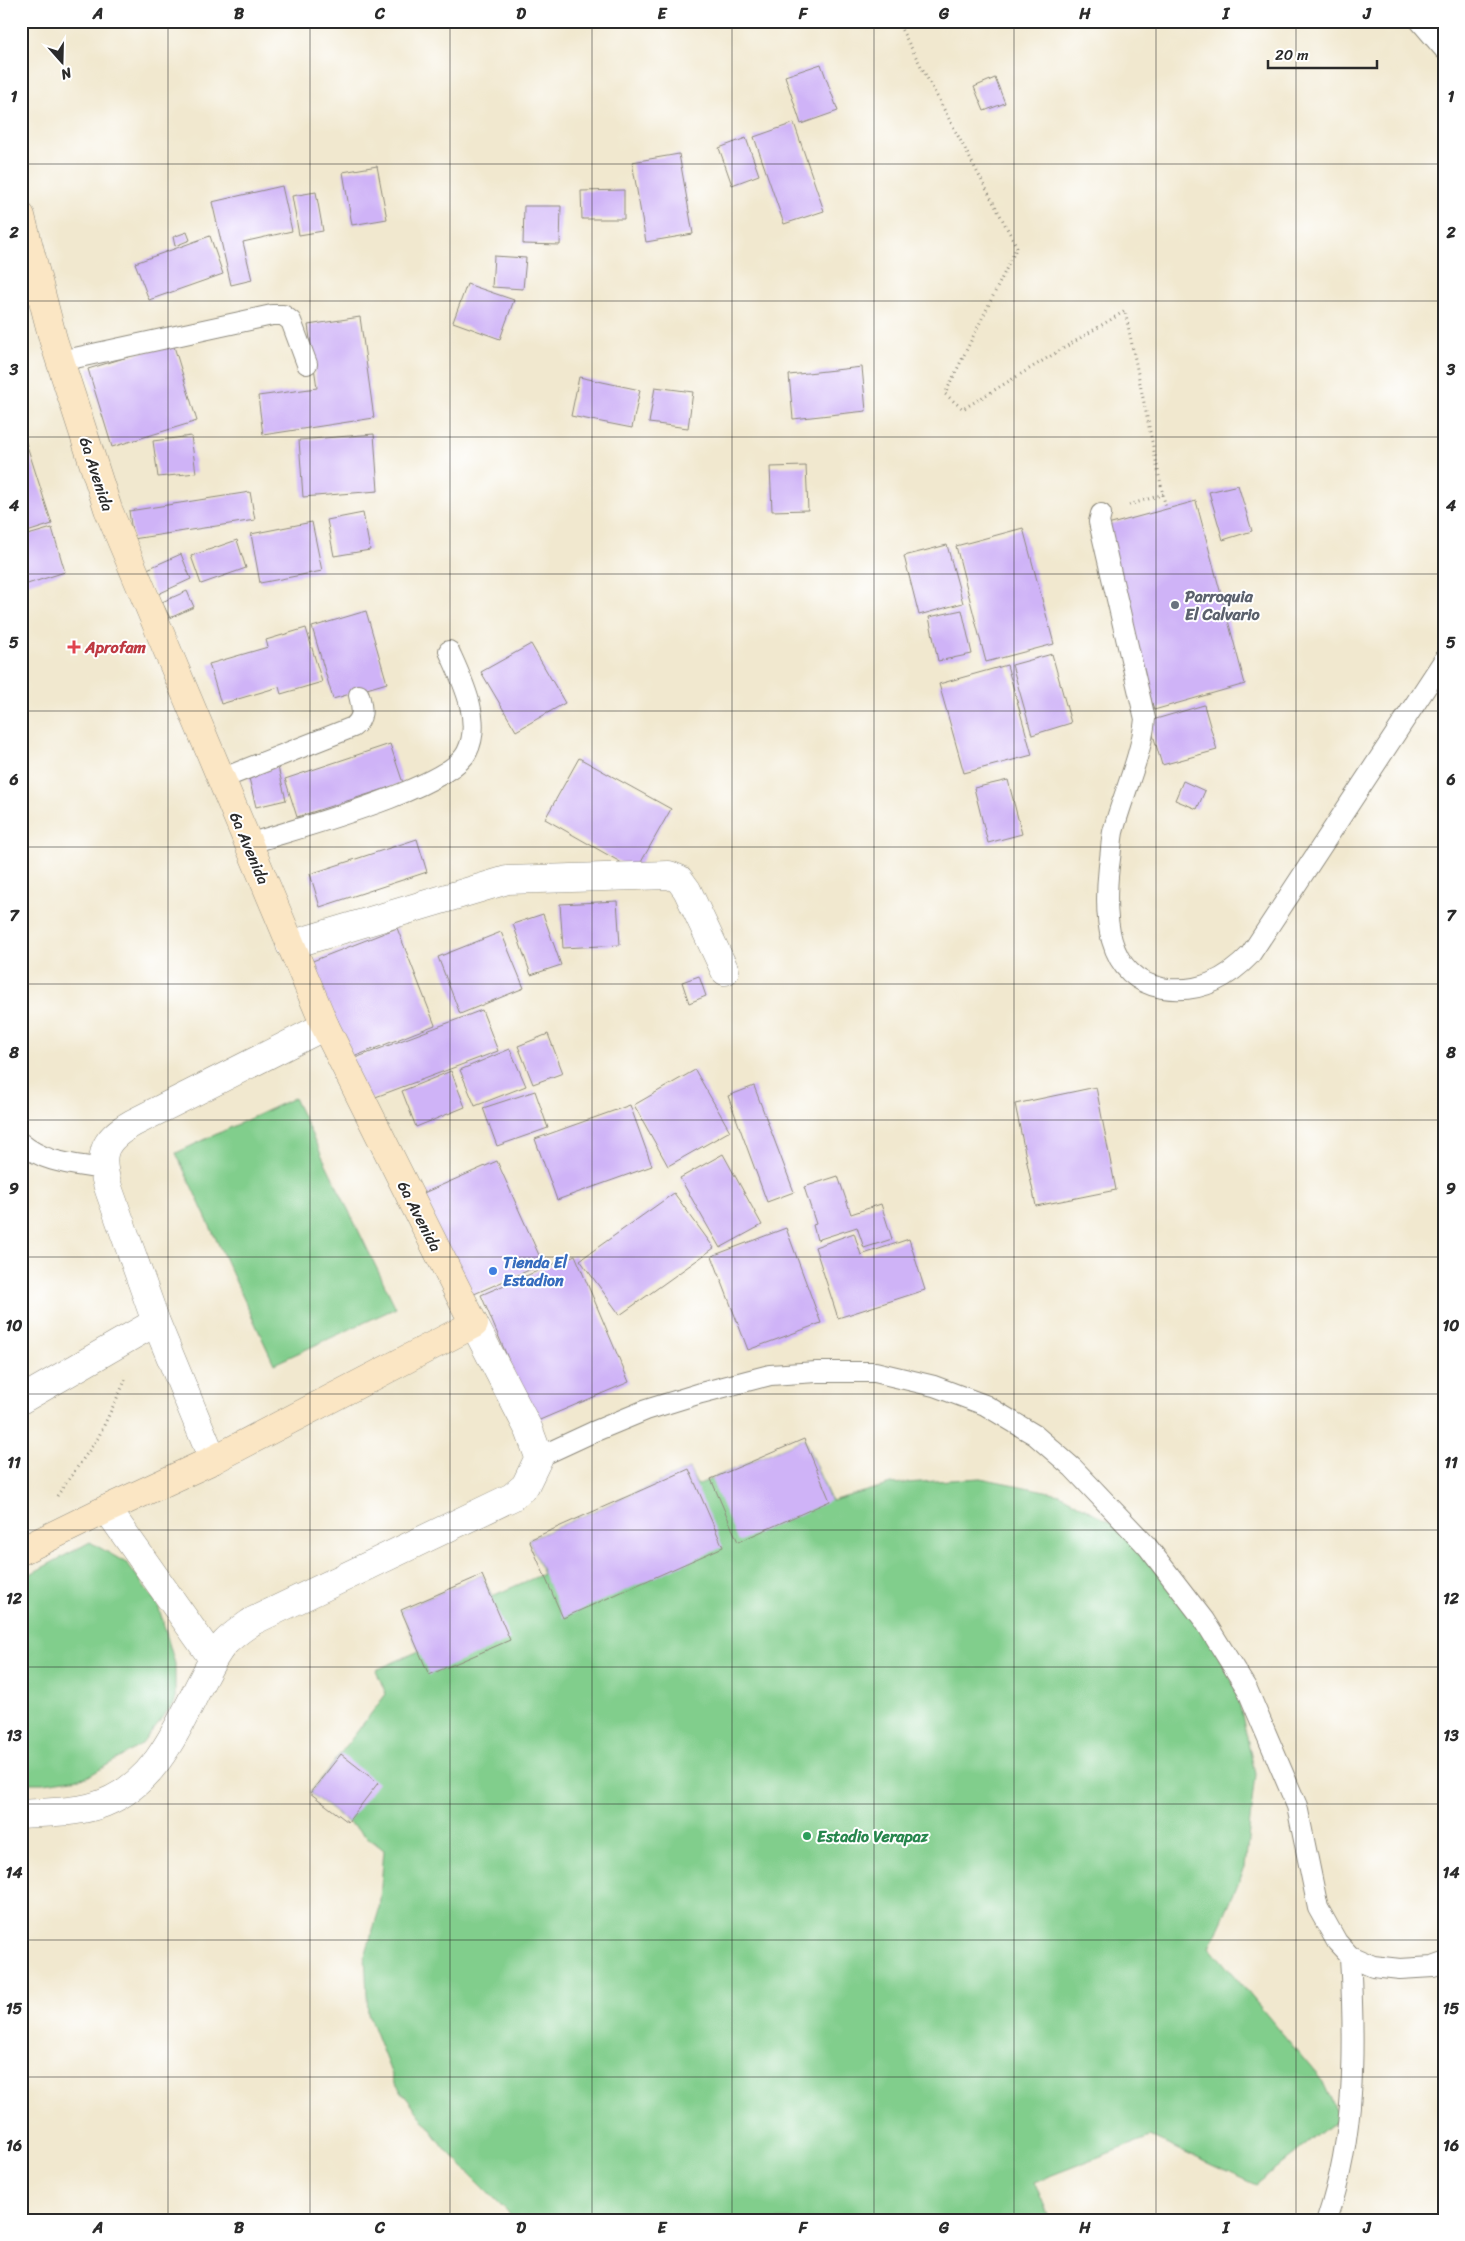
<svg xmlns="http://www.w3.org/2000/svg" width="1465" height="2241" viewBox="0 0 1465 2241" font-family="Sriracha,sans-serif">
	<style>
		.green { fill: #81ce8c; stroke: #567c5c }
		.building { fill: #cfb3f7 }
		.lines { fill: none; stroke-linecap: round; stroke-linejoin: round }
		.lane-casing { stroke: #8e8a7d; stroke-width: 22 }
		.street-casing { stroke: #8e8a7d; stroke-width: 29 }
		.secondary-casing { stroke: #8e8a7d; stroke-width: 29 }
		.path { stroke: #8e8a7d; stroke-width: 3; stroke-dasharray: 1 4; stroke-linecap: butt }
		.lane { stroke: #fff; stroke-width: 20 }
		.street { stroke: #fff; stroke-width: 28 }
		.secondary { stroke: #fbe6c4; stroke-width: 28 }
		.grid { fill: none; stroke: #2b2b2b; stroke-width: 1; stroke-opacity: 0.55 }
		.worship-dot { fill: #6b7280; stroke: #fff; stroke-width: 2 }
		.health-dot { fill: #e0444e; stroke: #fff; stroke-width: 2 }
		.shop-dot { fill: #3f7fe0; stroke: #fff; stroke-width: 2 }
		.leisure-dot { fill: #2e9e5b; stroke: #fff; stroke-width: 2 }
		.labels { text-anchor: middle; stroke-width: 4; stroke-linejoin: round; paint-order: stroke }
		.street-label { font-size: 16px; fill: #2b2b2b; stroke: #fff }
		.worship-label { font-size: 16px; font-weight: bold; fill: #5b616d; stroke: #fff; text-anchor: start }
		.health-label { font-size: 16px; font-weight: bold; fill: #be3a42; stroke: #fff; text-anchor: start }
		.shop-label { font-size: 16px; font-weight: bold; fill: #366cbe; stroke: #fff; text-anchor: start }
		.leisure-label { font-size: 16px; font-weight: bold; fill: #27864d; stroke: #fff; text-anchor: start }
		.neatline { fill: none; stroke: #2b2b2b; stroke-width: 2 }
		.grid-label { font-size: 16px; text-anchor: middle; font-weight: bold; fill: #2b2b2b }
	</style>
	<rect width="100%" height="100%" fill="#fff"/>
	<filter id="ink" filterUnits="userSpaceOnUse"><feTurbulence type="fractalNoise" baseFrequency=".02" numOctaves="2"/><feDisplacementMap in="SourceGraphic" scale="10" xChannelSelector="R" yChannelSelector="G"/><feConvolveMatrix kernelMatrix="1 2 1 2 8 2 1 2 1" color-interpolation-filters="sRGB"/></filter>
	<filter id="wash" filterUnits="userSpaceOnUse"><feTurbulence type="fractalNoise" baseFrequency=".0096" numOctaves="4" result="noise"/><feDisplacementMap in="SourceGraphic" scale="20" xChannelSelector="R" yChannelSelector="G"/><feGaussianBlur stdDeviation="1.12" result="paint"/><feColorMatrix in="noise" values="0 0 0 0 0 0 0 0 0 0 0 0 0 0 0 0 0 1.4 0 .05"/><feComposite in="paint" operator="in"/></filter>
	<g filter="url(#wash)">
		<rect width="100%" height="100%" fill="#f1e8cf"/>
		<path class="green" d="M294 1098 396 1308 274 1364 176 1153Z
			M804 1439 831 1501 891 1484 980 1478 1060 1494 1133 1535 1193 1600 1236 1689 1255 1773 1245 1868 1210 1947 1323 2082 1339 2118 1256 2185 1150 2137 1034 2182 1050 2220H516L448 2152 395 2083 368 2014 365 1956 379 1910 384 1850 310 1793 386 1694 376 1670 419 1651 401 1610 482 1575 492 1596 543 1574 529 1540 689 1469 697 1485Z
			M90 1542 128 1564 158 1605 175 1664V1702L141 1745 87 1777 44 1783H21V1579Z"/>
		<g id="blocks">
			<path class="building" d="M821 64 838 111 801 124 785 76Z
				M995 78 1005 103 984 111 974 87Z
				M794 123 824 211 784 224 754 137Z
				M746 138 759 175 732 185 719 148Z
				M679 154 693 234 646 242 632 162Z
				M377 166 387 219 352 225 343 172Z
				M282 186 292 231 243 242 252 280 231 285 212 202Z
				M624 190V219H582L581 191Z
				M316 192 323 231 299 235 292 196Z
				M524 206H561L560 245 523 244Z
				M187 232 190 240 175 246 173 237Z
				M210 236 223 274 149 300 135 263Z
				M494 256 526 258 523 289 492 287Z
				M467 284 514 300 500 339 453 322Z
				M360 317 374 418 263 435 258 396 317 388 308 325Z
				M173 343 197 421 112 447 88 369Z
				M862 367 866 411 793 419 789 375Z
				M579 377 640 390 632 428 571 416Z
				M655 387 693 392 688 428 649 423Z
				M21 427 52 524 21 534Z
				M374 434 378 491 303 497 299 440Z
				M191 436 196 473 158 477 153 441Z
				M806 466 808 510 772 511 770 467Z
				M1238 485 1252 531 1223 540 1209 492Z
				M250 492 255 520 133 539 129 511Z
				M1196 501 1245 684 1154 710 1104 526Z
				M363 513 370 550 334 556 327 520Z
				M312 522 322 571 260 583 251 534Z
				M52 528 65 572 21 586V537Z
				M1023 528 1054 644 986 662 956 546Z
				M237 540 246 568 201 584 191 556Z
				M947 545 963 603 919 615 904 556Z
				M181 554 191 579 156 595 145 570Z
				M187 591 194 607 170 618 162 602Z
				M962 610 972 654 938 661 929 617Z
				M366 611 387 683 333 699 312 627Z
				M306 628 322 682 281 694 279 687 221 704 209 664 268 647 266 640Z
				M531 644 565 703 516 731 481 672Z
				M1052 654 1071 723 1032 735 1012 665Z
				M1007 665 1032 755 964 773 939 684Z
				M1204 705 1217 750 1162 765 1149 721Z
				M390 744 403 783 297 817 285 779Z
				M579 758 671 809 636 871 545 819Z
				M278 767 286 800 256 807 248 774Z
				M1008 780 1022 834 988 843 974 788Z
				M1183 781 1205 791 1197 809 1175 800Z
				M417 839 427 872 320 907 310 874Z
				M617 901 620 945 563 948 560 904Z
				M543 914 561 965 531 975 513 924Z
				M397 928 435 1025 348 1059 310 962Z
				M501 932 524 988 460 1014 438 957Z
				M699 976 706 996 689 1003 682 982Z
				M482 1010 498 1051 365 1101 350 1060Z
				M548 1034 563 1073 533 1084 518 1046Z
				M510 1049 526 1086 475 1106 460 1070Z
				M695 1070 730 1131 668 1166 634 1105Z
				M451 1071 465 1107 416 1127 402 1091Z
				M754 1086 794 1192 767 1202 728 1096Z
				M1096 1087 1116 1190 1036 1206 1015 1104Z
				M535 1091 548 1128 497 1146 483 1108Z
				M630 1105 652 1166 557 1200 535 1139Z
				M723 1154 762 1225 720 1248 680 1178Z
				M497 1161 543 1264 465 1298 419 1195Z
				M838 1176 851 1214 881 1204 892 1239 864 1248 857 1227 817 1240 813 1225 816 1224 804 1187Z
				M674 1193 714 1248 620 1315 580 1260Z
				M786 1228 821 1323 748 1350 712 1256Z
				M854 1233 861 1255 909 1239 925 1290 838 1318 815 1247Z
				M575 1255 629 1382 535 1422 481 1295Z
				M804 1439 830 1501 738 1542 711 1479Z
				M689 1469 723 1547 563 1618 529 1540Z
				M482 1575 510 1640 429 1675 401 1610Z
				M341 1754 378 1783 348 1822 310 1793Z"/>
		</g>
	</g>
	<g filter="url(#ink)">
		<use href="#blocks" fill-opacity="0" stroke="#8e8a7d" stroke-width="1"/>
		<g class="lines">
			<g class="lane-casing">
				<path id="lane" d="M1420 21 1444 49
					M61 361 272 315H283L291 321 307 364
					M1101 514 1099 522 1145 719C1141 758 1123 794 1113 832 1111 843 1111 855 1109 866 1104 912 1104 977 1162 988 1198 994 1226 980 1250 955L1444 660
					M221 779 353 727C365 718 362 708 359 695
					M248 844C291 830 449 789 467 752 483 721 462 680 449 651
					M21 1143C44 1163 73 1164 102 1169
					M539 1457 593 1432 646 1410 701 1393 770 1375 817 1372H875L934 1386 985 1405 1035 1435 1073 1468 1147 1546 1204 1620 1247 1689 1297 1806 1318 1908 1337 1942 1350 1956 1373 1966 1400 1969 1433 1967 1444 1963
					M1327 2220C1356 2133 1355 2046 1350 1956"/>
			</g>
			<g class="street-casing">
				<path id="street" d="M290 945 507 880 669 875 679 879 687 890 725 971
					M21 1400 156 1322
					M213 1460 156 1322 109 1190C98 1155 101 1141 133 1123L325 1026
					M107 1509 213 1659
					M21 1814C48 1812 79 1813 104 1803 156 1782 176 1731 200 1684 207 1671 214 1656 223 1645 232 1635 243 1628 253 1621L512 1497 525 1486 539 1457 529 1430 474 1324"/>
			</g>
			<g class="secondary-casing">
				<path id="secondary" d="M21 216 53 339 108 509 325 1026 474 1324 213 1460 107 1509 21 1551"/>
			</g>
			<path class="path" d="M897 21 1017 247 945 394 963 409 1125 311 1166 509
				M1129 505 1164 494
				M57 1496 98 1438 126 1379"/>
			<use href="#lane" class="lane"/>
			<use href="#street" class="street"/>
			<use href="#secondary" class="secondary"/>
		</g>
	</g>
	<path class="grid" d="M168 21V2220M310 21V2220M450 21V2220M592 21V2220M732 21V2220M874 21V2220M1014 21V2220M1156 21V2220M1296 21V2220M21 164H1444M21 301H1444M21 437H1444M21 574H1444M21 711H1444M21 847H1444M21 984H1444M21 1120H1444M21 1257H1444M21 1394H1444M21 1530H1444M21 1667H1444M21 1804H1444M21 1940H1444M21 2077H1444"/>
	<circle class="worship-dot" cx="1175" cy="605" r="5"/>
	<path class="health-dot" d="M71.5 639.5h5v5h5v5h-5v5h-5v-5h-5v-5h5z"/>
	<circle class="shop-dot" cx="493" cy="1271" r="5"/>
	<circle class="leisure-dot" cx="807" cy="1836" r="5"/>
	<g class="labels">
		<g class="street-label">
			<text transform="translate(97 474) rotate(72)" y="6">6a Avenida</text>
			<text transform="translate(250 848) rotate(67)" y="6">6a Avenida</text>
			<text transform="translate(420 1216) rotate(63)" y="6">6a Avenida</text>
		</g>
		<g class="worship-label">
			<text x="1185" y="602">Parroquia<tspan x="1185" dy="18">El Calvario</tspan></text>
		</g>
		<g class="health-label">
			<text x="85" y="653">Aprofam</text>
		</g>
		<g class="shop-label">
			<text x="503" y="1268">Tienda El<tspan x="503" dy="18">Estadion</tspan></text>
		</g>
		<g class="leisure-label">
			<text x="817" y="1842">Estadio Verapaz</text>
		</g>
	</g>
	<rect width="1465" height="2241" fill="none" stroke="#fff" stroke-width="55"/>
	<g transform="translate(62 62) rotate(160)" stroke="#ffffff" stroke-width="4" paint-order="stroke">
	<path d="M0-4L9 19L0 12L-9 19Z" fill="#2b2b2b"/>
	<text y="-8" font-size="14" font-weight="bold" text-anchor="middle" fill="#2b2b2b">N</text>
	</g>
	<path d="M1268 60v8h109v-8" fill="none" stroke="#2b2b2b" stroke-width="2.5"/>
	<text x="1275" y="60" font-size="15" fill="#2b2b2b" stroke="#ffffff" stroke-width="4" paint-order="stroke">20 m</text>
	<rect x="28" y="28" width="1410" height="2186" class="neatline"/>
	<g class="grid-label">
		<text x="98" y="19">A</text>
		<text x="239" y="19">B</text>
		<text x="380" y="19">C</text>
		<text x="521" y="19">D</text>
		<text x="662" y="19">E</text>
		<text x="803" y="19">F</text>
		<text x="944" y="19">G</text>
		<text x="1085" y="19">H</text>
		<text x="1226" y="19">I</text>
		<text x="1367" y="19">J</text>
		<text x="14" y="102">1</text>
		<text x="1451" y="102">1</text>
		<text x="14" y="238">2</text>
		<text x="1451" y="238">2</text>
		<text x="14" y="375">3</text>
		<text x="1451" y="375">3</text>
		<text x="14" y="511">4</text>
		<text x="1451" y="511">4</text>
		<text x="14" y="648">5</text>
		<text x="1451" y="648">5</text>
		<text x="14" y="785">6</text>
		<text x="1451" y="785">6</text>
		<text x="14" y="921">7</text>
		<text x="1451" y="921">7</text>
		<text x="14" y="1058">8</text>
		<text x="1451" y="1058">8</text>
		<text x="14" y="1194">9</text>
		<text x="1451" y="1194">9</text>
		<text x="14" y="1331">10</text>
		<text x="1451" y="1331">10</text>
		<text x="14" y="1468">11</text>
		<text x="1451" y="1468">11</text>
		<text x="14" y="1604">12</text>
		<text x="1451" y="1604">12</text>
		<text x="14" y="1741">13</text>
		<text x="1451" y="1741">13</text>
		<text x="14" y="1878">14</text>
		<text x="1451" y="1878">14</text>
		<text x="14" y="2014">15</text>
		<text x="1451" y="2014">15</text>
		<text x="14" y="2151">16</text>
		<text x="1451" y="2151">16</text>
		<text x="98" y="2233">A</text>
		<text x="239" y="2233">B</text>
		<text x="380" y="2233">C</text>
		<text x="521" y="2233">D</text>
		<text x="662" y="2233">E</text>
		<text x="803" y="2233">F</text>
		<text x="944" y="2233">G</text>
		<text x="1085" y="2233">H</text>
		<text x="1226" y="2233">I</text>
		<text x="1367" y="2233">J</text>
	</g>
</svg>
